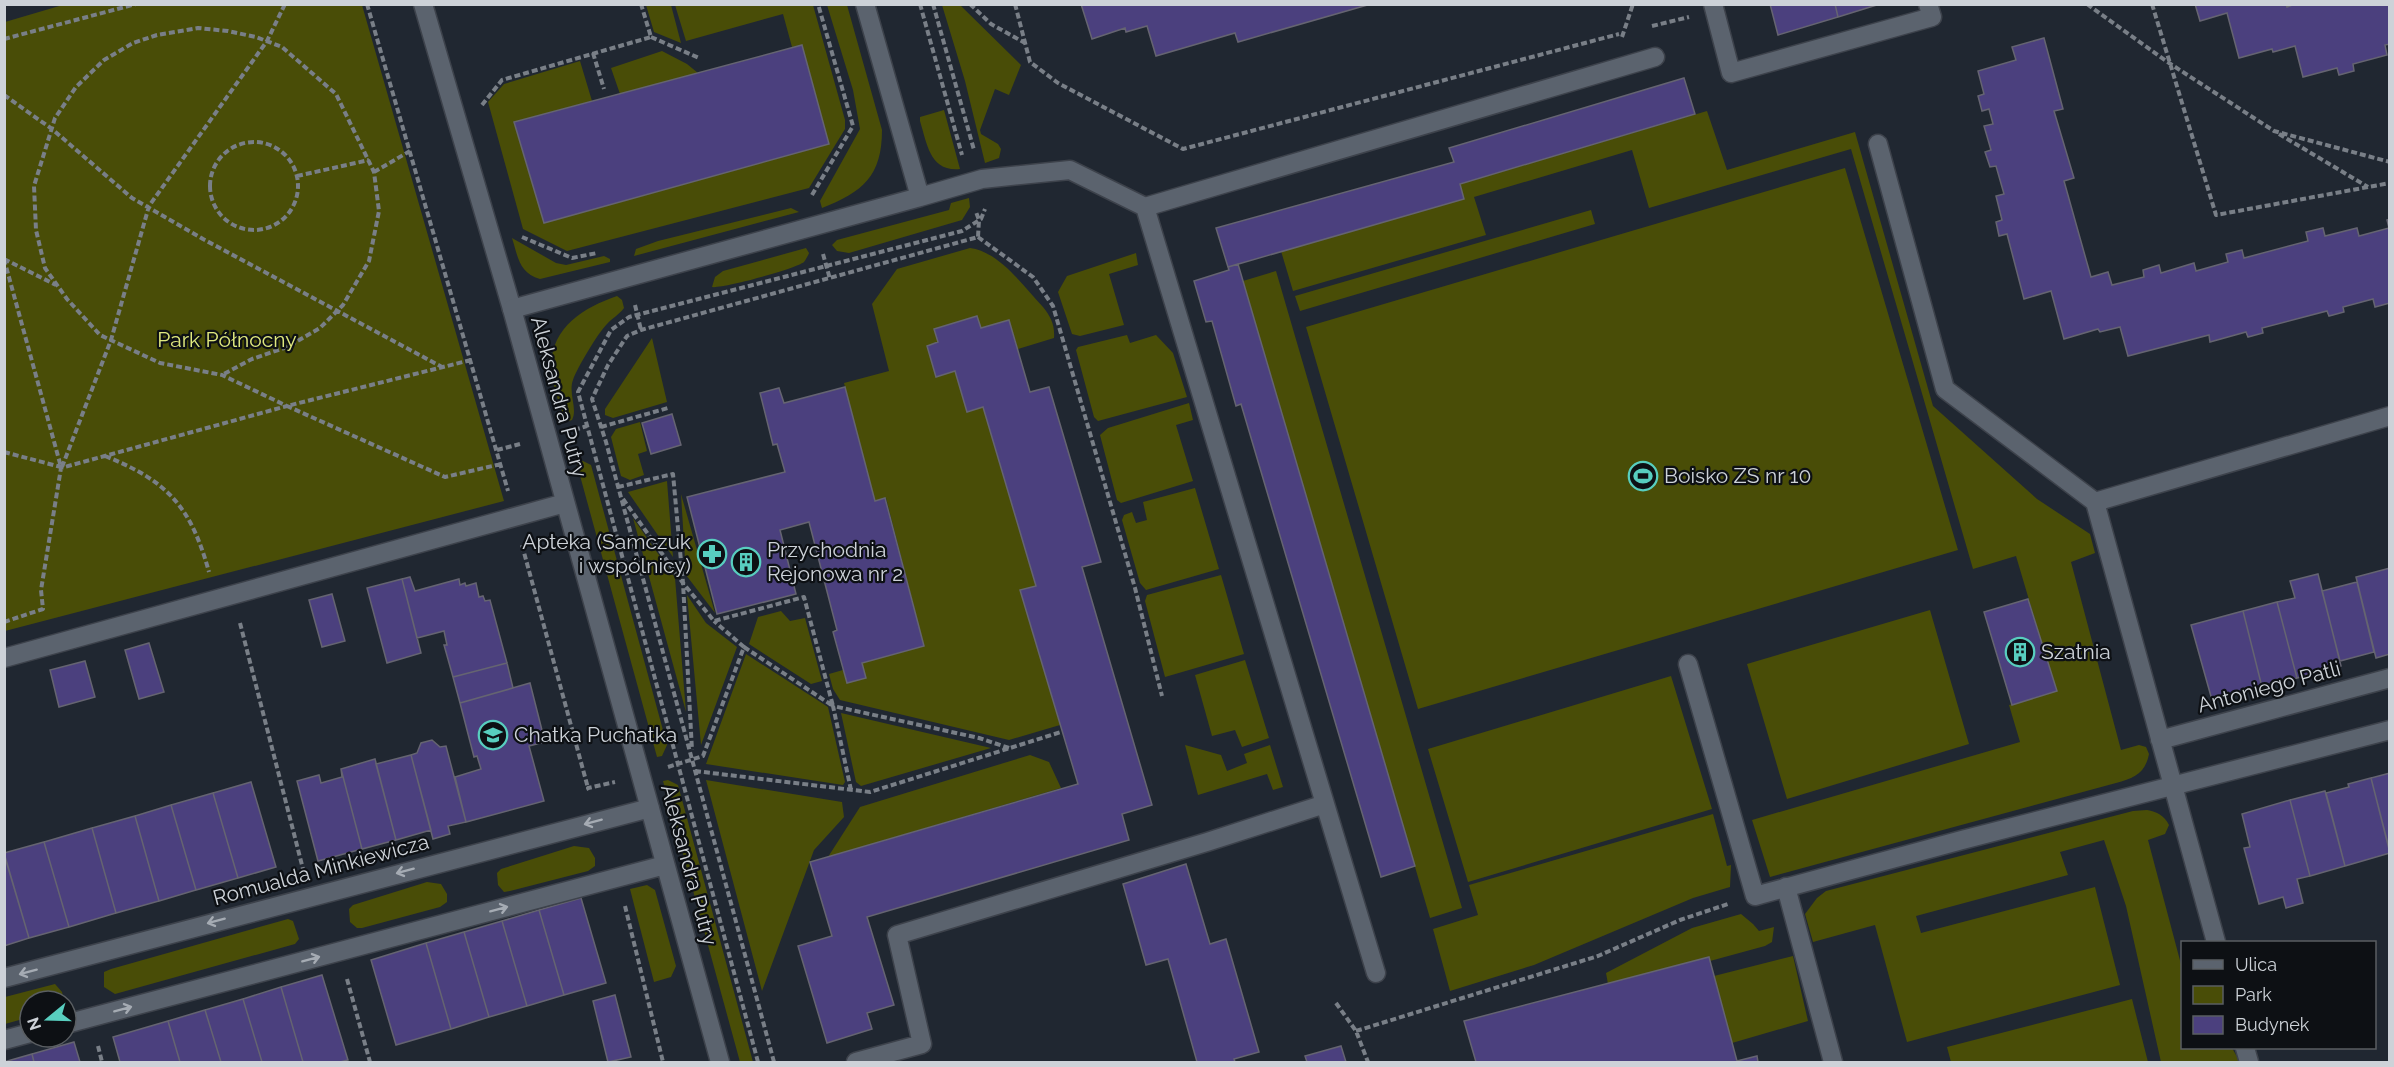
<svg xmlns="http://www.w3.org/2000/svg" width="2394" height="1067" viewBox="0 0 2394 1067" font-family="Raleway,sans-serif">
	<style>
		.green { fill: #494d07 }
		.building { fill: #4b407e; stroke: #656471; stroke-width: 1.5 }
		.lines { fill: none; stroke-linecap: round; stroke-linejoin: round }
		.lane-casing { stroke: #3d424b; stroke-width: 21 }
		.street-casing { stroke: #3d424b; stroke-width: 21 }
		.path { stroke: #797f87; stroke-width: 4; stroke-dasharray: 6 3; stroke-linecap: butt }
		.lane { stroke: #5b636e; stroke-width: 18 }
		.street { stroke: #5b636e; stroke-width: 18 }
		.oneway { stroke: #a5abb3 }
		.labels { text-anchor: middle; stroke-width: 4.5; stroke-linejoin: round; paint-order: stroke }
		.park-label { font-size: 21px; fill: #e0e97e; stroke: #0d1014 }
		.street-label { font-size: 21px; fill: #cdd2d8; stroke: #0d1014 }
		.poi-label { font-size: 21px; fill: #cdd2d8; stroke: #0d1014; text-anchor: start }
	</style>
	<rect width="100%" height="100%" fill="#202731"/>
	<path class="green" d="M66 4 362 5 504 501 5 631V22Z
		M646 5H671L681 43 654 32Z
		M675 5H813L845 120V129L809 188 567 251 523 229 488 102 504 84 580 61 592 101 514 122 544 223 829 144 802 45 792 47 783 14 686 41Z
		M827 5H847L882 130C882 176 863 192 822 208L820 201 860 129 853 90Z
		M942 5H960L1021 65 1009 95 995 89 980 130 981 134 998 144 1001 149 999 158 985 163 965 81Z
		M662 51 687 64 698 73 620 94 611 68Z
		M944 110 960 169C930 172 927 144 920 121V117Z
		M1707 111 1727 170 1855 132 1933 406 2037 499 2090 534 2095 553 2071 562 2121 750 2139 745 2146 747 2149 754C2145 774 2134 778 2116 783L1770 877 1752 820 2020 742 2009 705 2056 691 2016 556 1973 569 1851 149 1649 208 1632 150 1474 197 1486 235 1293 291 1281 251 1464 199 1460 184Z
		M1845 168 1958 550 1418 709 1306 327Z
		M969 198 970 207 962 220 849 253 837 251 832 245 837 240 949 210 951 203Z
		M791 208 799 212 634 256 636 249 658 241Z
		M1591 210 1595 224 1300 311 1295 296Z
		M512 238 556 263 566 265 604 256 610 259V262L540 279C519 273 518 257 512 238Z
		M806 248 809 253C809 254 805 261 804 262 795 269 722 289 712 287L715 277 723 271Z
		M970 248C1000 252 1023 286 1043 307 1051 317 1055 325 1054 338L1018 349 1009 320 981 328 977 316 934 329 938 342 927 346 936 377 955 371 967 412 983 407 1036 586 1021 591 1060 725 1009 740 840 700 833 689 829 674 843 670 847 683 865 678 862 663 924 646 886 498 875 501 844 383 889 371 872 304 897 269Z
		M1136 253 1138 265 1109 274 1124 325 1080 336 1072 334 1058 292 1067 276Z
		M1276 271 1462 908 1430 918 1243 281Z
		M617 296 622 300 624 308C619 315 612 318 607 324 598 333 577 368 573 380 568 393 578 409 572 420L566 422C561 407 553 390 552 373 547 330 582 308 617 296Z
		M1127 335 1130 343 1156 335 1173 353 1187 397 1098 421 1094 417 1076 350 1078 347Z
		M652 338 667 402 613 418 605 415V409Z
		M1189 403 1193 420 1176 425 1193 481 1121 503 1117 500 1100 435 1108 428Z
		M640 422 647 451 638 454 644 475 630 480 621 476 611 437 616 429Z
		M581 460 591 465 667 745 662 756 657 757 576 461Z
		M667 481 673 557 628 492Z
		M1195 488 1219 569 1146 590 1140 583 1122 520 1124 515 1132 512 1136 523 1147 520 1143 502Z
		M681 494 715 613 686 575Z
		M633 518 675 578 686 712Z
		M1221 575 1244 654 1165 677 1145 601 1147 595Z
		M687 595 706 623 737 647 701 745Z
		M1930 610 1969 744 1787 799 1747 664Z
		M781 611 790 621 805 618 822 681 811 684 749 644 758 617Z
		M746 654 828 707 845 782 843 785 706 764Z
		M1245 660 1269 738 1242 747 1235 730 1212 736 1195 675Z
		M1671 676 1712 809 1468 882 1428 749Z
		M841 713 991 748 861 786 856 782Z
		M1185 745 1221 755 1227 771 1247 763 1244 754 1270 745 1283 787 1273 790 1267 774 1198 795Z
		M1030 755 1049 762 1061 788 828 857 860 807Z
		M668 780 678 785 753 1062H740L663 781Z
		M706 780 842 802 844 817 814 850 762 991Z
		M2147 810C2157 812 2164 815 2169 825L2165 834 2148 840 2182 968V1048H2232L2240 1062H2161L2126 906 2104 840 2060 852 2068 875 1916 916 1921 933 2095 887 2120 985 1907 1042 1875 925 1813 942 1805 914 1817 898 1826 891 2133 811Z
		M1713 814 1727 866 1731 865 1730 887 1693 898 1534 965 1450 991 1433 929 1478 915 1469 885Z
		M574 846 589 848 595 858V866L588 871 510 891 504 892 498 885 497 873 501 869Z
		M427 882 441 884 447 894V902L440 907 362 928H357L350 922 349 909 353 905Z
		M647 885 655 890 676 966 671 977 654 982 630 889Z
		M1741 914 1753 924 1759 931 1774 927 1772 942 1765 946 1710 961 1709 957 1608 984 1606 973 1692 928Z
		M288 919 293 921 299 939 295 944 115 994 104 987V972L111 969Z
		M1793 956 1808 1021 1732 1043 1714 976Z
		M55 984 62 992 64 1001H30V1017L5 1024V997Z
		M2132 999 2148 1062H1951L1947 1047Z"/>
	<path class="building" d="M1081 4H1371L1238 42 1235 33 1156 56 1147 26 1126 32 1125 28 1092 39Z
		M1770 4H1835L1838 17 1778 35Z
		M1835 4H1880L1838 17Z
		M2195 4H2286L2287 7 2295 4H2390V44L2385 45 2387 55 2353 64 2354 71 2339 75 2337 68 2303 77 2295 46 2273 52 2272 49 2239 58 2227 13 2200 21Z
		M2044 38 2063 109 2054 111 2074 178 2064 181 2091 277 2108 272 2112 285 2144 277 2143 270 2159 265 2161 273 2194 263 2196 271 2228 262 2226 254 2242 250 2244 258 2308 241 2306 232 2323 228 2325 236 2357 228 2359 236 2389 228 2387 220 2390 219V303L2375 307 2373 299 2343 307 2344 312 2329 316 2327 311 2262 328 2263 333 2248 337 2246 332 2210 342 2209 335 2128 356 2120 327 2100 332 2098 329 2064 339 2051 291 2024 299 2007 234 1999 236 1996 222 2002 220 1996 196 2004 194 1996 166 1990 167 1985 152 1991 150 1984 126 1993 124 1989 109 1982 111 1978 96 1984 94 1978 71 2016 60 2012 47Z
		M802 45 829 144 544 223 514 122Z
		M1684 78 1695 114 1460 184 1464 199 1228 267 1216 228 1454 162 1449 148Z
		M1238 264 1415 866 1381 877 1241 404 1236 406 1212 321 1206 322 1194 281 1229 270 1228 267Z
		M977 316 981 328 1009 320 1030 392 1049 387 1101 562 1082 567 1152 805 1122 814 1129 840 867 917 894 1005 867 1013 872 1029 827 1043 798 946 832 936 810 862 1078 784 1020 590 1036 586 983 407 967 412 955 371 936 377 927 346 938 342 934 329Z
		M845 387 875 501 885 498 924 646 862 663 866 678 847 683 833 632 837 630 809 522 780 530 796 594 717 614 687 497 785 472 777 444 773 445 760 393 779 388 784 403Z
		M672 414 681 445 651 454 642 423Z
		M2390 568V654L2376 658 2356 577Z
		M2318 574 2341 666 2297 678 2277 602 2295 598 2290 581Z
		M410 577 415 591 459 579 460 585 465 583 466 586 476 583 479 597 483 596 485 601 490 600 507 663 453 677 444 645H447L444 631 417 638 402 579Z
		M402 579 421 653 387 663 367 588Z
		M2357 582 2374 652 2340 661 2322 591Z
		M332 594 345 641 322 647 309 600Z
		M2028 599 2057 691 2012 705 1984 612Z
		M2277 602 2297 678 2262 687 2243 611Z
		M2243 611 2262 687 2212 700 2191 625Z
		M149 643 164 692 139 699 125 650Z
		M85 661 95 697 59 707 50 670Z
		M507 663 513 688 460 703 453 677Z
		M530 683 545 742 529 746 544 801 466 822 455 777 481 769 477 756 474 757 460 703Z
		M432 740 440 747 446 746 466 822 448 826 450 834 433 839 411 755 417 753 421 743Z
		M411 755 431 830 396 840 376 764Z
		M375 759 396 840 362 849 341 769Z
		M341 769 362 849 318 861 297 781 319 775 321 783 342 777Z
		M2390 773V852L2371 778Z
		M2371 778 2390 853 2345 866 2326 793 2349 787 2348 784Z
		M251 782 276 867 238 878 213 793Z
		M2325 791 2345 866 2310 876 2290 800Z
		M213 793 238 878 196 890 171 805Z
		M2290 800 2310 876 2297 879 2303 903 2286 908 2283 897 2259 904 2244 848 2250 847 2242 814Z
		M171 805 196 890 159 901 135 816Z
		M135 816 159 901 116 913 92 828Z
		M92 828 116 913 69 927 44 842Z
		M44 842 69 927 29 938 4 853Z
		M4 854 29 938 4 946Z
		M1186 864 1210 944 1226 939 1259 1052 1234 1059 1235 1062H1197L1168 959 1146 965 1123 884Z
		M581 898 606 983 564 995 539 910Z
		M539 910 564 995 527 1006 502 921Z
		M502 921 527 1006 489 1017 464 932Z
		M464 932 489 1017 451 1029 426 943Z
		M426 943 451 1029 396 1045 371 960Z
		M1709 957 1737 1061 1757 1056 1758 1062H1476L1464 1021Z
		M322 975 348 1060 340 1062H303L281 987Z
		M281 987 303 1062H262L243 999Z
		M615 995 631 1057 608 1062 593 1001Z
		M243 999 262 1062H221L205 1010Z
		M205 1010 221 1062H180L168 1021Z
		M168 1021 180 1062H120L113 1037Z
		M74 1042 80 1062H34L32 1054Z
		M1341 1046 1346 1062H1307L1305 1056Z
		M32 1054 34 1062H4Z"/>
	<g class="lines">
		<g class="lane-casing">
			<path id="lane" d="M423 4 512 309"/>
		</g>
		<g class="street-casing">
			<path id="street" d="M1713 4 1731 73 1932 17 1928 4
				M1878 144 1945 389 2095 502 2216 942
				M920 197 982 179 1070 170 1145 207 1655 57
				M1145 207 1376 973
				M2095 502 2390 416
				M4 658 565 503
				M1688 664 1755 896 1962 840 2390 730
				M2160 740 2390 678
				M1786 887 1833 1062
				M4 978 650 808
				M66 1024 665 865
				M4 1040 30 1033
				M2245 1048 2249 1062
				M720 1062 512 309 920 197 865 4
				M856 1062 922 1044 897 935 1207 842 1325 804"/>
		</g>
		<path class="path" d="M367 4 508 491
			M920 4 962 155
			M933 4 974 150
			M970 4 991 24 1025 43
			M1015 4 1030 62 1058 83 1183 149 1619 34
			M2087 4 2169 63 2274 131 2390 162
			M2152 4 2216 215 2390 183
			M1652 26 1689 17
			M651 37 699 58
			M1622 37 1633 4
			M4 39 136 4
			M593 53 604 89
			M4 95 52 129 132 198 203 239 442 367
			M482 105 502 80 651 37 641 4
			M2279 134 2368 187
			M210 186a44 44 0 1 1 88 0a44 44 0 1 1-88 0Z
			M374 172 410 151
			M297 176 369 160
			M812 195 853 126 818 4
			M522 237 572 258 597 253
			M978 237 1033 277 1053 306 1135 588 1162 696
			M823 254 830 279
			M4 259 61 467
			M4 259 56 285
			M635 305 641 330
			M471 360 287 406 445 477 501 464
			M601 427 668 408
			M574 430 587 426
			M497 450 520 444
			M4 452 61 467
			M105 456C168 481 191 507 209 572
			M62 467 111 340 149 206 267 41 285 4
			M618 487 673 474 683 583 692 750
			M623 499 683 583 714 621 804 597 833 706
			M522 545 588 788
			M4 622 43 609 41 590 61 468 287 406 222 375 160 363 100 335 67 299 45 268 36 230 34 186 55 118 76 87 104 60 133 43 157 35 198 28 228 31 256 37 282 47 336 94 374 172 379 211 369 261 343 305 320 328 287 347 252 359 222 375
			M240 623 303 869
			M744 647 833 706
			M668 767 703 756 744 647 714 621
			M695 771 870 792 1061 732
			M589 790 588 788 615 782
			M851 790 833 706 979 738 1009 748
			M625 906 663 1062
			M347 979 370 1062
			M1336 1003 1356 1031 1368 1062
			M1356 1031 1598 956 1680 920 1728 904
			M98 1046 102 1062
			M758 1062 578 392 611 330 629 317 962 231 981 219 985 209
			M774 1062 606 442 592 399 608 365 627 336 641 330 978 237 979 220 976 212"/>
		<use href="#lane" class="lane"/>
		<use href="#street" class="street"/>
	</g>
	<defs><path id="oneway-shaft" d="M-6 0H5M1.5-3L5.5 0L1.5 3" fill="none" stroke-width="1.6" stroke-linecap="round" stroke-linejoin="round" transform="scale(1.5)"/></defs>
	<g class="oneway">
		<use href="#oneway-shaft" transform="translate(593 822) rotate(165)"/>
		<use href="#oneway-shaft" transform="translate(405 871) rotate(165)"/>
		<use href="#oneway-shaft" transform="translate(499 909) rotate(-15)"/>
		<use href="#oneway-shaft" transform="translate(216 921) rotate(165)"/>
		<use href="#oneway-shaft" transform="translate(311 959) rotate(-15)"/>
		<use href="#oneway-shaft" transform="translate(28 972) rotate(165)"/>
		<use href="#oneway-shaft" transform="translate(123 1009) rotate(-15)"/>
	</g>
	<defs>
		<g id="stadium-ring" transform="scale(1.5)"><circle r="9.5" fill="#0d1014" stroke="#58cebf" stroke-width="1.5"/><path d="M0-5a6.5 5 0 1 0 0 10a6.5 5 0 1 0 0-10ZM-3.5-1.8h7v3.6h-7Z" fill="#58cebf"/></g>
		<g id="pharmacy-ring" transform="scale(1.5)"><circle r="9.5" fill="#0d1014" stroke="#58cebf" stroke-width="1.5"/><path d="M-2-6h4v4h4v4h-4v4h-4v-4h-4v-4h4Z" fill="#58cebf"/></g>
		<g id="building-ring" transform="scale(1.5)"><circle r="9.5" fill="#0d1014" stroke="#58cebf" stroke-width="1.5"/><path d="M-4-6H4V6H1V3H-1V6H-4ZM-2.5-4.3h1.7v1.8h-1.7ZM.8-4.3h1.7v1.8H.8ZM-2.5-1h1.7V.8h-1.7ZM.8-1h1.7V.8H.8Z" fill="#58cebf"/></g>
		<g id="school-ring" transform="scale(1.5)"><circle r="9.5" fill="#0d1014" stroke="#58cebf" stroke-width="1.5"/><path d="M0-5L7-2L0 1L-7-2ZM-4 1L0 2.5L4 1V4Q0 6-4 4Z" fill="#58cebf"/></g>
	</defs>
	<g fill-rule="evenodd">
		<use href="#stadium-ring" x="1643" y="476"/>
		<use href="#pharmacy-ring" x="712" y="554"/>
		<use href="#building-ring" x="746" y="562"/>
		<use href="#building-ring" x="2020" y="652"/>
		<use href="#school-ring" x="493" y="735"/>
	</g>
	<g class="labels">
		<g class="park-label">
			<text x="227" y="347">Park Północny</text>
		</g>
		<g class="street-label">
			<text transform="translate(559 397) rotate(75)" y="7">Aleksandra Putry</text>
			<text transform="translate(2269 687) rotate(-15)" y="7">Antoniego Patli</text>
			<text transform="translate(689 865) rotate(75)" y="7">Aleksandra Putry</text>
			<text transform="translate(321 870) rotate(-15)" y="7">Romualda Minkiewicza</text>
		</g>
		<g class="poi-label">
			<text x="1664" y="483">Boisko ZS nr 10</text>
			<text x="691" y="549" text-anchor="end">Apteka (Samczuk<tspan x="691" dy="24">i wspólnicy)</tspan></text>
			<text x="767" y="557">Przychodnia<tspan x="767" dy="24">Rejonowa nr 2</tspan></text>
			<text x="2041" y="659">Szatnia</text>
			<text x="514" y="742">Chatka Puchatka</text>
		</g>
	</g>
	<rect width="2394" height="1067" fill="none" stroke="#cdd2d8" stroke-width="12"/>
	<rect x="2181" y="941" width="195" height="108" fill="#0d1014" stroke="#5a5e62" stroke-width="1.5"/>
	<rect x="2193" y="960" width="30" height="9" fill="#5b636e" stroke="#5a5e62" stroke-width="1.5"/>
	<text x="2235" y="971" font-size="18" fill="#cdd2d8">Ulica</text>
	<rect x="2193" y="986" width="30" height="18" fill="#494d07" stroke="#5a5e62" stroke-width="1.5"/>
	<text x="2235" y="1001" font-size="18" fill="#cdd2d8">Park</text>
	<rect x="2193" y="1016" width="30" height="18" fill="#4b407e" stroke="#5a5e62" stroke-width="1.5"/>
	<text x="2235" y="1031" font-size="18" fill="#cdd2d8">Budynek</text>
	<g transform="translate(48 1019) rotate(251)"><circle r="28" fill="#0d1014" stroke="#5a5e62" stroke-width="1.5"/>
	<path d="M0-4.5L10 22L0 15L-10 22Z" fill="#58cebf"/>
	<text y="-9" font-size="16" font-weight="bold" text-anchor="middle" fill="#cdd2d8">N</text>
	</g>
</svg>
